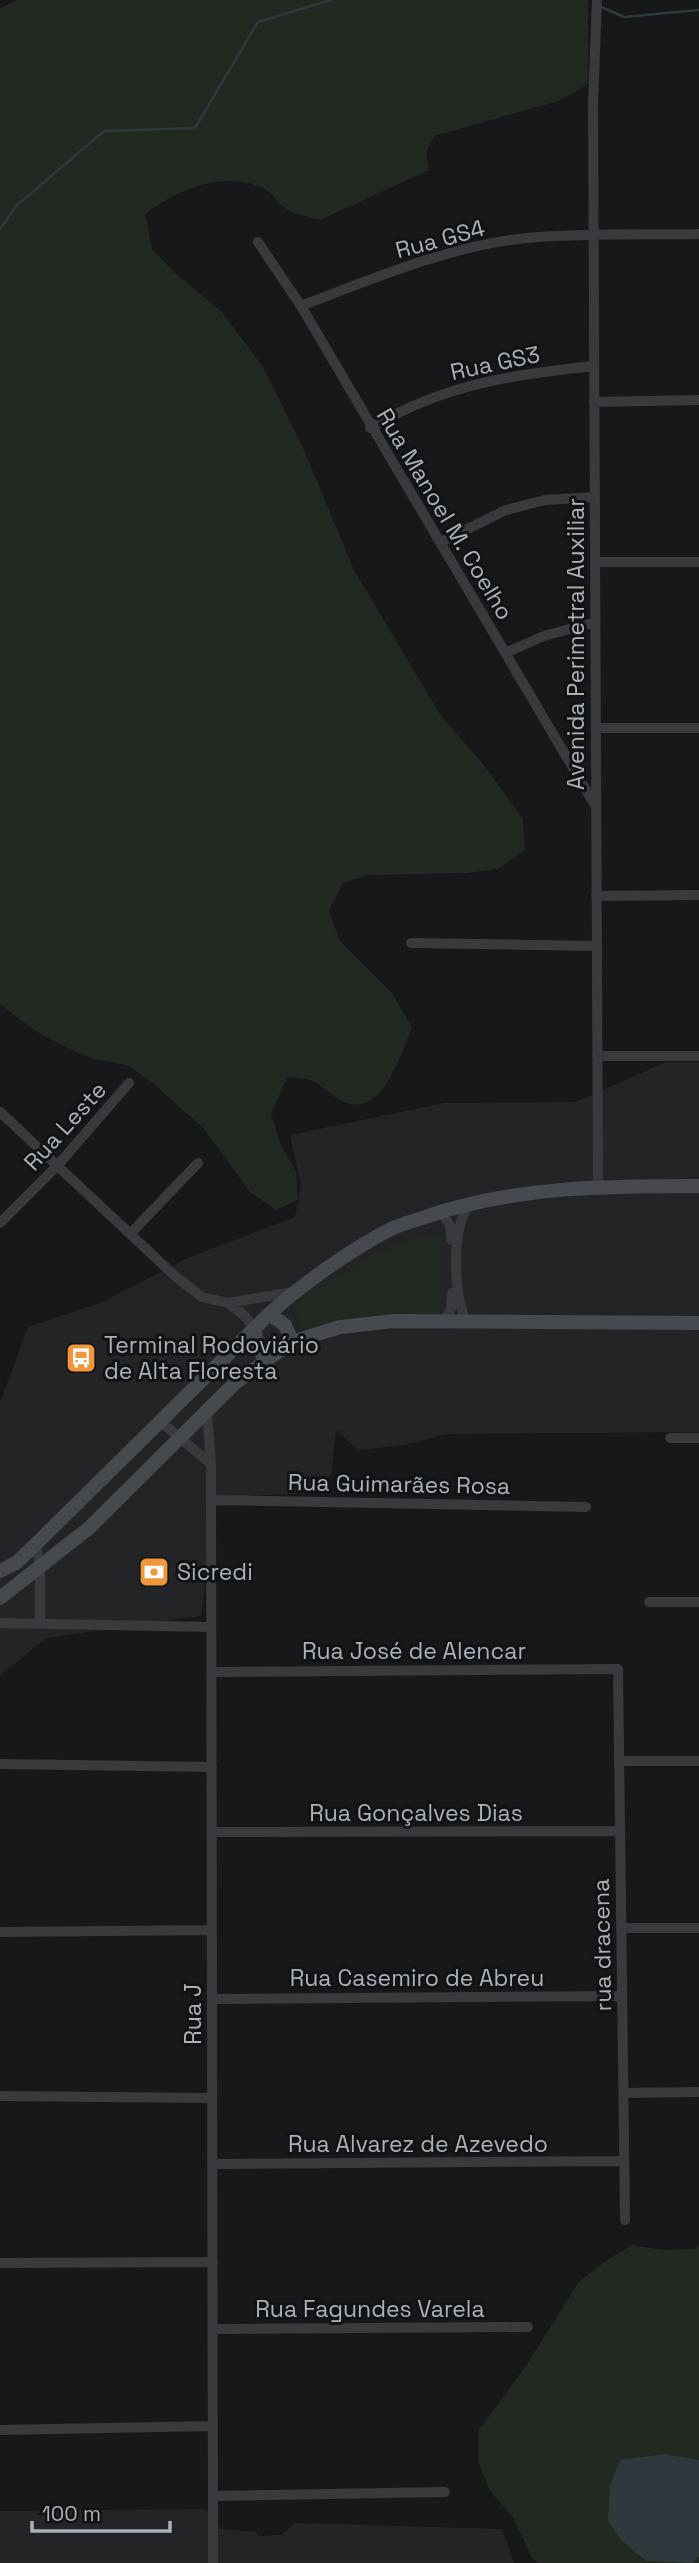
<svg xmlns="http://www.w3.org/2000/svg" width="699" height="2563" viewBox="0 0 699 2563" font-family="'Space Grotesk',sans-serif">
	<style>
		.built { fill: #232426 }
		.green { fill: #212921 }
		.water { fill: #2d393d }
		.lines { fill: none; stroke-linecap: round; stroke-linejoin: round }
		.stream { stroke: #2d393d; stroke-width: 2.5 }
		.street { stroke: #383a3e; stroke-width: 10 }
		.secondary { stroke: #464a4e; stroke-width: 14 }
		.labels { text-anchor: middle; stroke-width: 6; stroke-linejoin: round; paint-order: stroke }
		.street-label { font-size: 23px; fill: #aab1b9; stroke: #121314 }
		.poi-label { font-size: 23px; fill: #aab1b9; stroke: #121314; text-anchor: start }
	</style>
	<rect width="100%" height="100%" fill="#171819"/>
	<path class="built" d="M666 1062H699V1432L447 1434 404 1445 358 1450 336 1430 331 1475 314 1493 217 1497 201 1616 46 1638 0 1676V1403L28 1327 100 1303 190 1257 295 1217 301 1185 290 1135 444 1103 576 1102Z
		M205 2509 221 2529 256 2532 258 2536 282 2535 294 2523 502 2529 514 2563H0V2511Z"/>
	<path class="green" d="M18 0H588V84L559 101 434 136 426 154 429 170 320 220C310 217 297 215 288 210 279 205 273 193 263 188 222 170 177 190 145 214L152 249 173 271 222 312 263 367 304 450 354 570 441 716 484 765 523 819 525 850 498 869 467 873 368 875 343 883 329 910 339 940 392 993 412 1027C400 1057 380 1126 337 1098 313 1082 318 1079 288 1077L271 1113 280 1143 296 1171 298 1200 276 1210 250 1192 204 1129 154 1084 127 1065 93 1059 63 1046 34 1030 0 1004V8Z
		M431 1236 441 1238 440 1315 303 1331 292 1304C333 1280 385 1243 431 1236Z
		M699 2244V2563H539L532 2558 512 2516 490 2491 478 2461 479 2430 527 2364 578 2283 604 2262 632 2245 664 2250 695 2249Z"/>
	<path class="water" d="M664 2454 699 2460V2556L692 2563 646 2561 622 2541 608 2521 610 2485 620 2460Z"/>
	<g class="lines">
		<path class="stream" d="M599 6 624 17 699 10
			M0 229 16 206 104 131 195 128 258 22 331 0"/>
		<path class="street" d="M597 0 593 102 598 1186
			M258 242 301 306 596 807
			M301 306C369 280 455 244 527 238 584 233 642 235 699 234
			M594 402 699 400
			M370 428C445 384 510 375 594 366
			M441 542 506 510 545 500 595 497
			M595 562H699
			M505 653 544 636 595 622
			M596 728H699
			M596 896 699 895
			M411 943 596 946
			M597 1056H699
			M0 1112 175 1276 202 1297 228 1303 245 1316 255 1330
			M441 1212 450 1225 451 1240
			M0 1223 57 1166 129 1083
			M130 1234 198 1163
			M228 1303 293 1292
			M443 1322 451 1309 452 1293
			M468 1322C453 1306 450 1218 471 1206
			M207 1413 211 1464 213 2563
			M160 1421 211 1464
			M670 1438H699
			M211 1500 586 1507
			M36 1544 40 1567V1623
			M649 1602H699
			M0 1623 211 1627
			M211 1672 618 1669 625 2220
			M619 1761H699
			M0 1764 212 1767
			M212 1832 620 1831
			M621 1928H699
			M0 1932 212 1930
			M212 1999 622 1996
			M624 2093 699 2092
			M0 2096 212 2098
			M212 2164 624 2161
			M0 2263 213 2262
			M213 2329 528 2327
			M0 2430 213 2426
			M213 2496 445 2492"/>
		<path class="secondary" d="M269 1314 285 1325 292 1342
			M255 1330 257 1347 266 1359
			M0 1571 16 1563 36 1544 269 1314C304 1283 350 1250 391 1229 403 1223 418 1220 431 1215 519 1186 608 1186 699 1186
			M0 1598 89 1528 235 1383 292 1342 340 1327 394 1321 699 1323"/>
	</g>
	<defs>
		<g id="bus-square" transform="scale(1.575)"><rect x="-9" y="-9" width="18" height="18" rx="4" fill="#ef973a" stroke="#121314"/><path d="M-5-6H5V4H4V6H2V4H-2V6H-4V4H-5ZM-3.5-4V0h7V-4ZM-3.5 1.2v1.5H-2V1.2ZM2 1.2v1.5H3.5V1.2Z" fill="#fff"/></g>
		<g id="bank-square" transform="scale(1.575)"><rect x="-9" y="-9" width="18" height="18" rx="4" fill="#ef973a" stroke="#121314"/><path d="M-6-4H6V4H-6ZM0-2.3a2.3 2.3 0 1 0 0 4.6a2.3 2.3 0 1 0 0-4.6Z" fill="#fff"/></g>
	</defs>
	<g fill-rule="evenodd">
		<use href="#bus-square" x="81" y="1358"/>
		<use href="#bank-square" x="154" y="1572"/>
	</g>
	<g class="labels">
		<g class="street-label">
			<text transform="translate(440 239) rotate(-15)" y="8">Rua GS4</text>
			<text transform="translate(495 363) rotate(-12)" y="8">Rua GS3</text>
			<text transform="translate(445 514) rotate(59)" y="8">Rua Manoel M. Coelho</text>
			<text transform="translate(576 644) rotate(-90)" y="8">Avenida Perimetral Auxiliar</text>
			<text transform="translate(65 1126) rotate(-48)" y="8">Rua Leste</text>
			<text transform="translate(399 1484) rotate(1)" y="8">Rua Guimarães Rosa</text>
			<text x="414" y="1659">Rua José de Alencar</text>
			<text x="416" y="1821">Rua Gonçalves Dias</text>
			<text transform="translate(602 1945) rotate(-91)" y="8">rua dracena</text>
			<text x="417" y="1986">Rua Casemiro de Abreu</text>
			<text transform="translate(193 2014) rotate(-90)" y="8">Rua J</text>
			<text x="418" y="2152">Rua Alvarez de Azevedo</text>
			<text x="370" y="2317">Rua Fagundes Varela</text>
		</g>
		<g class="poi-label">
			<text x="104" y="1353">Terminal Rodoviário<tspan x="104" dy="26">de Alta Floresta</tspan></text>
			<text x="177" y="1580">Sicredi</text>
		</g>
	</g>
	<path d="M32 2521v10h138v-10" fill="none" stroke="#aab1b9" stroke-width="3.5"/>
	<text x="42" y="2521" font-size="21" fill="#aab1b9" stroke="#121314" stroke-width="5" paint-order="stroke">100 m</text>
</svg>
